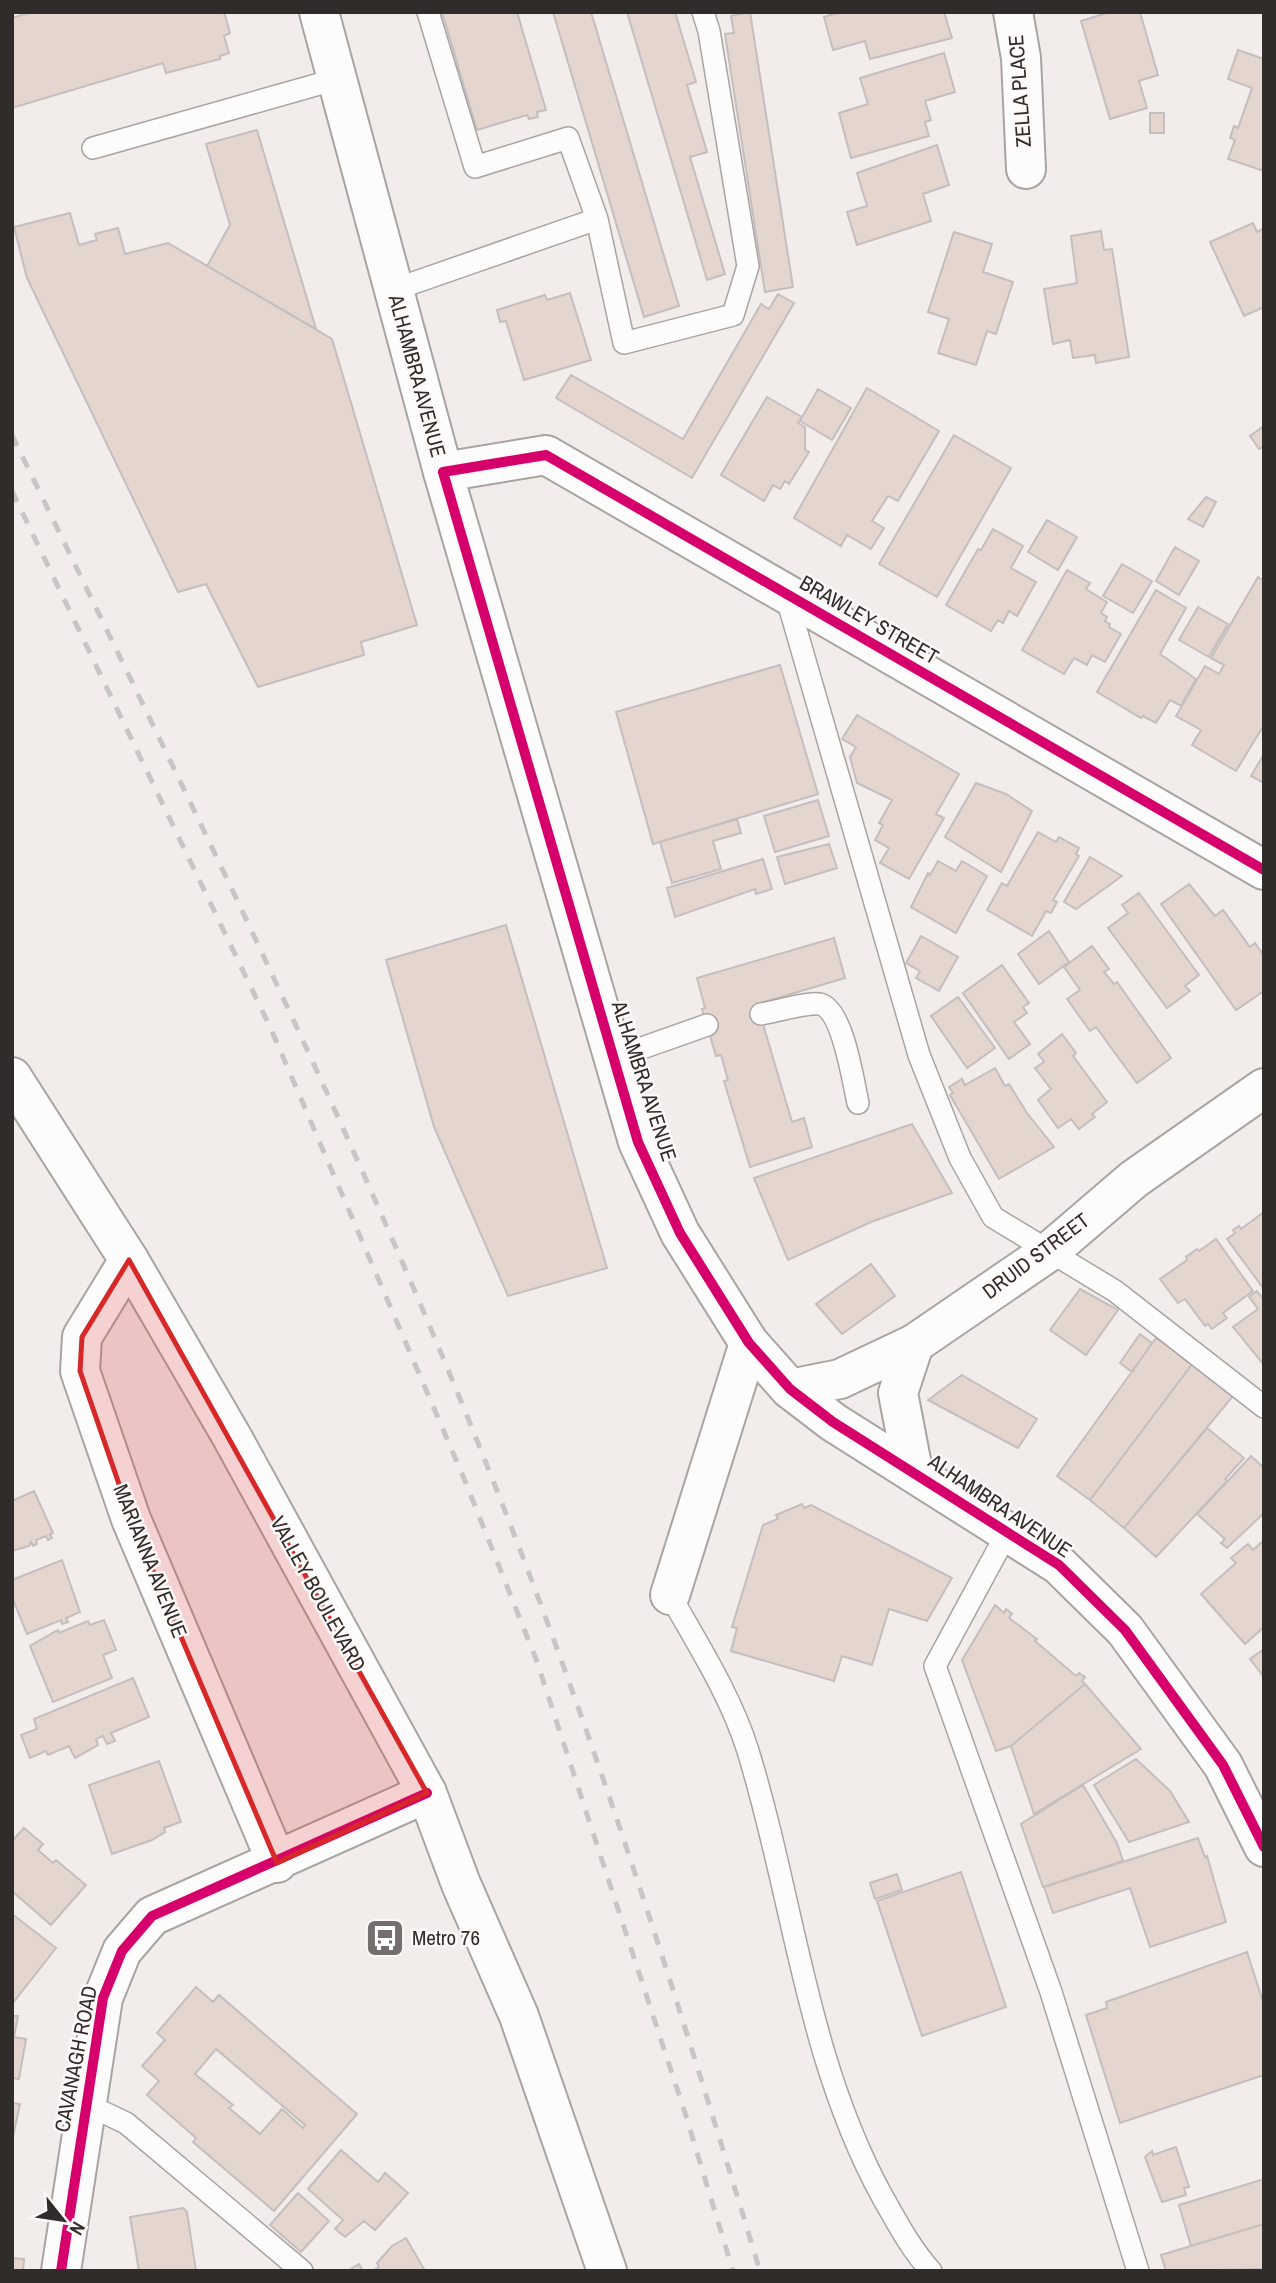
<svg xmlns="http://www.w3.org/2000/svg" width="1276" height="2283" viewBox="0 0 1276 2283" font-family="'Archivo Narrow',sans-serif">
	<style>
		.building { fill: #e4d5ce; stroke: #c4bfbe; stroke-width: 2; fill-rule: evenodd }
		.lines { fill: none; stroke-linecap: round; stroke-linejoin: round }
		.service-casing { stroke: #a8a4a2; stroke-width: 24 }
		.minor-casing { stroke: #a8a4a2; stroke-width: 42 }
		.secondary-casing { stroke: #a8a4a2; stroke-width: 42 }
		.primary-casing { stroke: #a8a4a2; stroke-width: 42 }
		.service { stroke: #fdfcfc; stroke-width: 21 }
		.minor { stroke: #fdfcfc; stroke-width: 38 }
		.secondary { stroke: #fdfcfc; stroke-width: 38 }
		.primary { stroke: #fdfcfc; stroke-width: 38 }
		.rail { stroke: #c8c6c5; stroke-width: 5; stroke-dasharray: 12 12; stroke-linecap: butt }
		.cycleway-casing { stroke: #fef9f8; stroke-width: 15 }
		.cycleway { stroke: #d6006c; stroke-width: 10 }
		.marked { fill: #d62828; fill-opacity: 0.2; stroke: #d62828; stroke-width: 5; stroke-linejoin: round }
		.labels { text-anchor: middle; stroke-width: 5; stroke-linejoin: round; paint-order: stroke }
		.street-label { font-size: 21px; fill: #302c2a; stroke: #fef9f8 }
		.poi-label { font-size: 21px; fill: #302c2a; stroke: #fef9f8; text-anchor: start }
	</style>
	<rect width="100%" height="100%" fill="#f2ecea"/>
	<path class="building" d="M32 12H224L230 33 224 36 229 53 220 56V59L166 73 163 63 12 108V18Z
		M442 12H517L546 110 537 112 538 117 529 119 527 115 477 130Z
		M553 12H591L679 306 644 317Z
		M627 12H675L696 82 687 85 707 152 690 157 725 274 707 280Z
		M750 12 793 287 765 292 725 34 734 33 731 16Z
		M840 12H944L952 38 870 59 865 41 833 50 824 17Z
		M1110 12H1140L1158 75 1139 81 1147 108 1110 119 1081 21Z
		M1238 50 1264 59V171L1228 159 1235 140 1230 138 1234 126 1238 128 1252 88 1228 79Z
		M944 53 955 92 925 101 931 120 925 122 929 136 851 158 839 113 868 104 860 78Z
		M1150 113H1164V133H1150Z
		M257 130 280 208 316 329 207 266 230 225 206 144Z
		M937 145 949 185 923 194 931 221 857 245 847 212 867 206 857 173Z
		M70 213 79 245 97 240 95 234 118 228 125 254 168 243 332 339 417 625 361 642 364 655 258 687 206 584 178 592 27 278 14 227Z
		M1253 223 1257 232 1264 228V307L1244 316 1210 242Z
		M1101 231 1104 250 1112 249 1129 357 1096 363 1095 355 1073 358 1070 340 1053 344 1044 289 1077 283 1071 236Z
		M954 232 992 244 983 272 1013 282 996 334 987 331 976 365 938 353 949 319 928 312Z
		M570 293 591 360 524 380 506 321 500 322 497 310 545 295 547 300Z
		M778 294 794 303 692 478 556 398 571 375 683 439 761 304 769 309Z
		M867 388 939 431 898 501 888 496 872 521 884 528 871 549 847 535 841 546 794 518Z
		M818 389 851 408 832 440 800 421Z
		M767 397 802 417 798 423 805 427V450L809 452 789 484 785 481 780 489 773 485 764 501 721 475Z
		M1264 426V446L1259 449 1250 436Z
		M954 435 1011 468 937 597 879 564Z
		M1206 497 1216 502 1203 527 1188 519Z
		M1047 520 1077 537 1058 570 1028 552Z
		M993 529 1023 546 1011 568 1036 582 1017 616 1009 611 1003 623 998 620 991 631 946 605 978 549 981 550Z
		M1175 547 1199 561 1179 595 1156 581Z
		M1122 564 1152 581 1133 613 1103 596Z
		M1067 570 1090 583 1086 589 1107 602 1101 613 1107 617 1105 621 1110 624 1109 627 1121 634 1105 662 1092 655 1087 665 1074 658 1064 674 1022 650Z
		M1258 577 1264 581V725L1236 771 1192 745 1201 730 1176 716 1205 666 1219 674 1224 665 1211 658Z
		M1156 590 1186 608 1160 654 1196 679 1181 706 1170 700 1156 723 1143 716 1141 718 1097 692Z
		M1198 607 1228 624 1209 657 1179 640Z
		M780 665 818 794 653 844 616 712Z
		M857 715 959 774 936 814 944 818 909 879 880 863 889 848 875 840 883 825 879 823 892 800 857 783 850 757 856 747 842 739Z
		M1264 754V783L1251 776Z
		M976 783 1006 794 1032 811 1001 872 945 837Z
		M818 800 829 836 775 852 764 816Z
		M737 819 741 833 713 841 721 869 672 883 660 842Z
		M1038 832 1056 842 1059 837 1079 848 1076 854 1079 856 1053 900 1057 902 1051 913 1046 911 1032 936 987 910 1002 883 1007 886Z
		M829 844 837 868 785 884 777 857Z
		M1090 857 1122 876 1076 909 1064 902Z
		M763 859 772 889 756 894 755 889 675 917 667 888Z
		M938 861 956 871 962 861 987 876 956 933 911 907 928 873 930 875Z
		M1189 884 1215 916 1223 910 1250 947 1255 943 1264 956V991L1236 1010 1161 904Z
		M1139 893 1199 975 1185 986 1190 991 1167 1008 1108 928 1128 913 1122 905Z
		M506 925 607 1268 508 1296 434 1127 386 960Z
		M1049 931 1069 962 1039 984 1018 954Z
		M921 936 958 957 939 991 916 978 920 971 906 963Z
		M834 938 845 978 757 1004 792 1122 804 1118 812 1147 750 1167 724 1081 728 1080 721 1055 716 1056 702 1009 705 1008 697 978Z
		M1092 946 1109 969 1104 972 1114 984 1117 982 1171 1058 1137 1083 1096 1027 1090 1031 1067 999 1080 990 1064 967Z
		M1002 965 1029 1003 1023 1007 1027 1013 1014 1022 1030 1044 1009 1059 963 993Z
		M958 997 995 1048 967 1068 931 1016Z
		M1062 1034 1076 1053 1073 1056 1107 1102 1092 1114 1095 1117 1079 1129 1071 1119 1058 1128 1038 1100 1051 1089 1035 1068 1044 1062 1038 1054Z
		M995 1068 1005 1086 1009 1084 1027 1113 1054 1147 999 1179 950 1095 953 1093 949 1087 962 1079 965 1085Z
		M912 1124 952 1193 871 1222 788 1260 754 1178Z
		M1264 1212V1288H1263L1227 1239 1235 1233 1233 1230 1239 1226 1241 1229Z
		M1216 1239 1253 1291 1223 1313 1227 1318 1212 1329 1208 1324 1205 1326 1185 1299 1178 1303 1160 1279 1187 1260 1186 1257 1197 1249 1199 1251Z
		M871 1264 895 1296 842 1334 816 1304Z
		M1080 1289 1118 1310 1086 1355 1050 1330Z
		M1257 1291 1264 1300V1365L1233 1327 1258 1309 1249 1297Z
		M1140 1334 1152 1343 1132 1372 1120 1363Z
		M1156 1338 1193 1363 1090 1500 1057 1476Z
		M1193 1363 1233 1396 1124 1528 1090 1500Z
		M962 1375 1037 1419 1018 1448 928 1400Z
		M1207 1428 1244 1458 1225 1479 1227 1481 1156 1557 1124 1528Z
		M1251 1456 1264 1468V1513L1227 1548 1221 1543 1225 1539 1197 1514Z
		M34 1491 53 1533 50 1534 52 1538 48 1540 46 1536 36 1540 37 1544 33 1546 31 1542 29 1546 12 1551V1501Z
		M802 1504 804 1508 811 1505 952 1578 927 1621 889 1609 872 1665 842 1656 834 1681 731 1651 737 1628 732 1627 763 1525 778 1519 776 1515Z
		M1264 1540V1627L1245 1644 1201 1594 1236 1563 1231 1558 1248 1544 1253 1550Z
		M62 1560 80 1612 66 1618 68 1622 62 1624 61 1620 27 1634 12 1597V1580Z
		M995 1605 1004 1613 1006 1609 1012 1614 1009 1618 1037 1639 1035 1641 1076 1676 1079 1673 1085 1677 1082 1681 1085 1684 1011 1746 996 1751 962 1660Z
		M104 1620 116 1650 103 1655 112 1678 53 1702 30 1646 58 1630 59 1633 88 1621 90 1625Z
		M1264 1649V1677L1250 1659Z
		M133 1678 149 1717 111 1733 115 1741 107 1744 103 1736 96 1739 98 1745 75 1758 69 1746 48 1755 46 1751 30 1758 21 1735 37 1729 34 1719Z
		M1085 1684 1141 1749 1034 1814 1011 1746Z
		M1136 1759 1170 1791 1189 1822 1129 1842 1094 1785Z
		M159 1761 181 1822 164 1828 165 1832 152 1840 112 1854 89 1785Z
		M1083 1785 1117 1843 1123 1861 1043 1887 1021 1824Z
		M24 1828 43 1844 38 1850 53 1863 56 1860 86 1885 51 1925 12 1891V1841Z
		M1198 1838 1205 1857 1207 1856 1226 1922 1150 1947 1130 1888 1053 1913 1044 1887Z
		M961 1872 1006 2007 922 2036 877 1901Z
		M897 1874 902 1890 875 1899 870 1883Z
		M12 1914 56 1948 12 2004Z
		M1247 1952 1264 2005V2075L1120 2123 1086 2015 1107 2008 1106 2002Z
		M196 1987 213 2002 219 1995 357 2114 274 2211 193 2142 196 2138 147 2095 159 2081 142 2066 165 2040 157 2033ZM216 2049 305 2125 303 2128 282 2109 260 2134 229 2108 233 2105 195 2074Z
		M12 2016H18L14 2037 26 2039 19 2079 12 2078Z
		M12 2103 20 2104 12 2141Z
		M1176 2147 1189 2187 1184 2188 1186 2195 1162 2202 1145 2157 1152 2151 1153 2155Z
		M341 2150 378 2182 385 2173 408 2193 375 2230 364 2221 345 2237 335 2229 343 2220 308 2189Z
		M1264 2179V2224L1191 2246 1179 2205Z
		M298 2193 329 2221 301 2252 270 2225Z
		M183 2208 187 2212 196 2271H139L130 2217Z
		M1264 2224V2269L1166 2271 1161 2255Z
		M406 2238 425 2271H372L379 2267 377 2263 392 2246Z
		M12 2258 24 2259 23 2271H12Z
		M359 2264 363 2271H347Z"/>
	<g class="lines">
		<g class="service-casing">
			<path id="service" d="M93 148 337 79
				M597 219 624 343 733 315 748 266 709 31 703 12
				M393 290 597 219 568 138 475 167 428 12
				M786 595 919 1055 960 1158 993 1217 1115 1291 1264 1407
				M761 1014C774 1012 808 1002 820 1004 843 1010 853 1081 858 1103
				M614 1058 707 1025
				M1007 1533 935 1666 1051 1992 1138 2271
				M670 1595C698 1645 731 1696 748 1751 794 1900 806 2057 882 2196 897 2222 910 2248 931 2271
				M86 2104 126 2123 302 2271"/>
		</g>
		<g class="minor-casing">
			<path id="minor" d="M1013 12 1021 58 1026 169
				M443 472 546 455 1264 870
				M129 1260 82 1337 80 1371 131 1519 277 1863
				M790 1389 840 1379 914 1344 1050 1251 1134 1179 1264 1088
				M670 1595 749 1343
				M61 2271 103 1998 122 1951 152 1916 427 1793"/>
		</g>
		<g class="secondary-casing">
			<path id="secondary" d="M319 12 443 472 638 1142 680 1233 749 1343 790 1389 833 1422 1059 1565 1125 1630 1223 1765 1264 1847
				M913 1471 898 1393 914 1344"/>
		</g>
		<g class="primary-casing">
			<path id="primary" d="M12 1077 129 1260 232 1437 427 1793 461 1884 519 2016 607 2271"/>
		</g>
		<use href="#service" class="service"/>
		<use href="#minor" class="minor"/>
		<use href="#secondary" class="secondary"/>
		<use href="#primary" class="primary"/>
		<path class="rail" d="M12 435C177 776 348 1116 488 1468 593 1730 678 2000 760 2271
			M12 491 271 1029 463 1476 536 1659 685 2113 733 2271"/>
		<g class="cycleway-casing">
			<path id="cycleway" d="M1264 870 546 455 443 472 638 1142 680 1233 749 1343 790 1389 833 1422 1059 1565 1125 1630 1223 1765 1264 1847
				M61 2271 103 1998 122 1951 152 1916 427 1793"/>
		</g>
		<use href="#cycleway" class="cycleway"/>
	</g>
	<path class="marked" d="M129 1260 427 1793 277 1863 131 1519 80 1371 82 1337Z"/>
	<defs>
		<g id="bus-square" transform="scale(2.0125)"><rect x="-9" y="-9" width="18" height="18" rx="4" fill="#746f6d" stroke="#fef9f8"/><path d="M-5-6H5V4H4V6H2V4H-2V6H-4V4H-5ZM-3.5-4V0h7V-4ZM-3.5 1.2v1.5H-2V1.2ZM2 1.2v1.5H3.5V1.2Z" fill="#fff"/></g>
	</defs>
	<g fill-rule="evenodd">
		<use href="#bus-square" x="385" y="1938"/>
	</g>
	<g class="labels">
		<g class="street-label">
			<text transform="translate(1020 91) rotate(-94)" y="7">ZELLA PLACE</text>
			<text transform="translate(417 376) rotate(75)" y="7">ALHAMBRA AVENUE</text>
			<text transform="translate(869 620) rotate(30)" y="7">BRAWLEY STREET</text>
			<text transform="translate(644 1081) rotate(72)" y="7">ALHAMBRA AVENUE</text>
			<text transform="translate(1036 1256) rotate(-37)" y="7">DRUID STREET</text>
			<text transform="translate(1000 1506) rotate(34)" y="7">ALHAMBRA AVENUE</text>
			<text transform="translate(150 1561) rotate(68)" y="7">MARIANNA AVENUE</text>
			<text transform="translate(318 1594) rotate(61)" y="7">VALLEY BOULEVARD</text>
			<text transform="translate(76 2059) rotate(-79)" y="7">CAVANAGH ROAD</text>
		</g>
		<g class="poi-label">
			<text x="412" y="1945">Metro 76</text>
		</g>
	</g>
	<rect width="1276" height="2283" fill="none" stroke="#302c2a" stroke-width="28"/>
	<g transform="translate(63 2220) rotate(120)" stroke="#fef9f8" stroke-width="5" paint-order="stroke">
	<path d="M0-5L12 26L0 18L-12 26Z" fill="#302c2a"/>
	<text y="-10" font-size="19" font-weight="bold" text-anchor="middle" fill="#302c2a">N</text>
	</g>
</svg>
